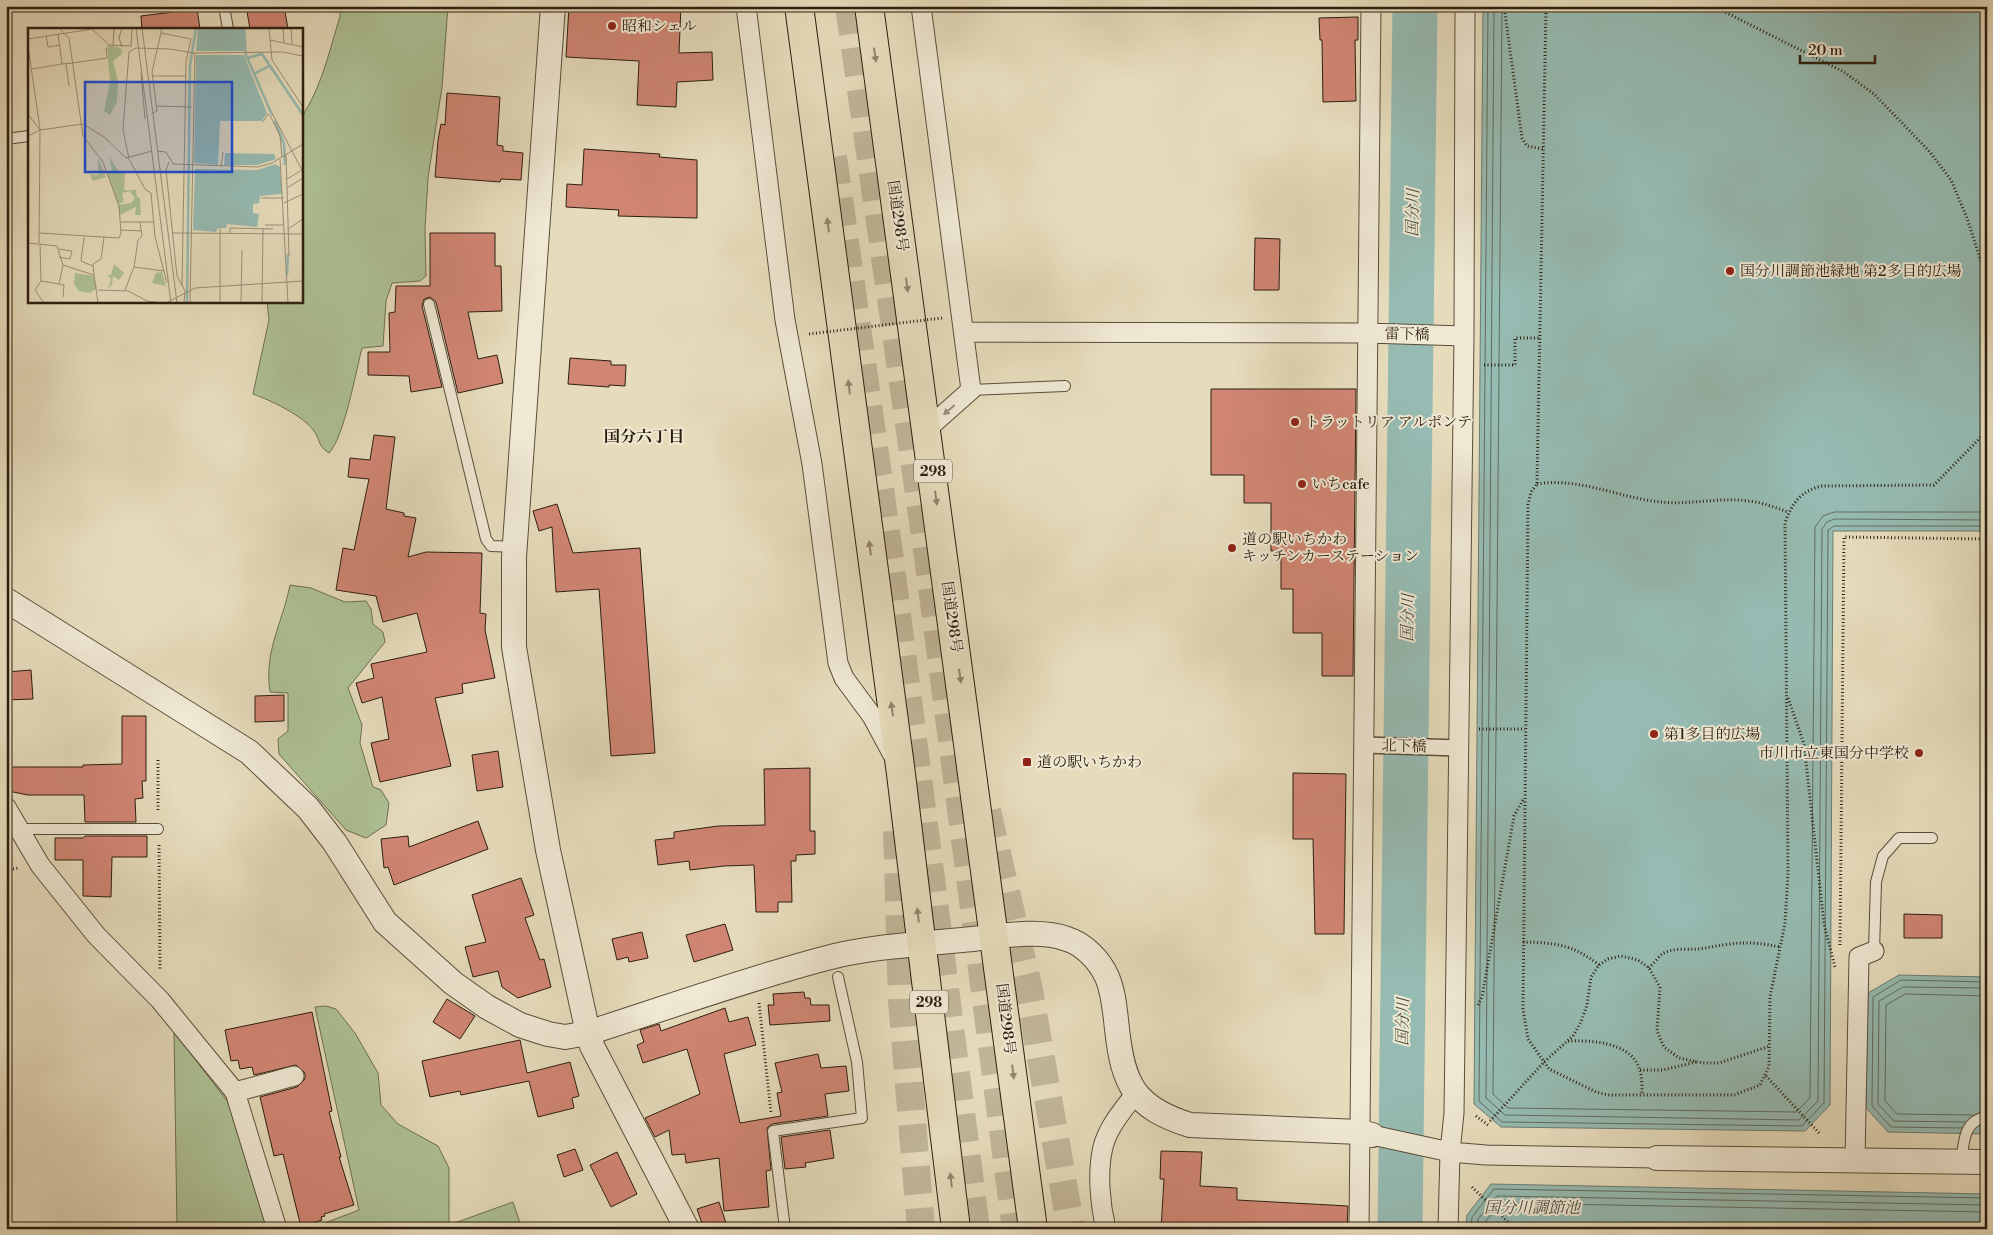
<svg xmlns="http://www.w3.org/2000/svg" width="1993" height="1235" viewBox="0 0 1993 1235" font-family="'Libre Bodoni','Noto Serif JP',serif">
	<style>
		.green { fill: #aec296; stroke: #6d7052 }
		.water { fill: #96bbb2; stroke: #6c7c71 }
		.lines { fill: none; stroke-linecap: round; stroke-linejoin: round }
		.shore { stroke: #616c60; stroke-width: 1 }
		.river { stroke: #96bbb2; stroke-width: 45 }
		.building { fill: #d18674; stroke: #2c1e0f }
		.motorway-tunnel { stroke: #c1b699; stroke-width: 28; stroke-dasharray: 28 14; stroke-linecap: butt }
		.service-casing { stroke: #5a4e3a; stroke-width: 12 }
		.pedestrian-casing { stroke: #5a4e3a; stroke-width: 18 }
		.minor-casing { stroke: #5a4e3a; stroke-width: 21 }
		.tertiary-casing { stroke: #5a4e3a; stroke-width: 26 }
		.trunk-casing { stroke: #2c1e0f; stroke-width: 30 }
		.path { stroke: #2c1e0f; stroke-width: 3; stroke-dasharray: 1 2.5; stroke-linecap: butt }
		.service { stroke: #efe8d3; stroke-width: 10 }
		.pedestrian { stroke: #efe8d3; stroke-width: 15 }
		.minor { stroke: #efe8d3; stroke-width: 19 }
		.tertiary { stroke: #efe8d3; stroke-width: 24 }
		.trunk { stroke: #e6dcbc; stroke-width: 28 }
		.path-bridge { stroke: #2c1e0f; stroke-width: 3; stroke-dasharray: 1 2.5; stroke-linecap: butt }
		.oneway { fill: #92866e }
		.oneway2 { fill: #978d7b }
		.poi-dot { fill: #8f2418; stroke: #efe8d3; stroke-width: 2 }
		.labels { text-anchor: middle; stroke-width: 4; stroke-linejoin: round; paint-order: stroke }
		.shield { fill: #efe8d3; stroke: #665b4a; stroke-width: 1 }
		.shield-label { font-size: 14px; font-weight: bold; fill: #2c1e0f }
		.poi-label { font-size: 15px; fill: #2c1e0f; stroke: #efe8d3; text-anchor: start }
		.street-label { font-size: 15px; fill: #2c1e0f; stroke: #efe8d3 }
		.water-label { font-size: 16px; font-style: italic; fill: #4c4d40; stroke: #efe8d3 }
		.neighbourhood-label { font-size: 16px; font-weight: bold; fill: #2c1e0f; stroke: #efe8d3 }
		.inset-river { fill: none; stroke: #96bbb2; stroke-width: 2.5 }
		.inset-road { fill: none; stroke: #9c9077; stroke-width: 1 }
		.view { fill: #1d4ed8; fill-opacity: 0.15; stroke: #1d4ed8; stroke-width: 2.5 }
		.inset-edge { fill: none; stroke: #2c1e0f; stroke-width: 2.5 }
	</style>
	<rect width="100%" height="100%" fill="#e6dcbc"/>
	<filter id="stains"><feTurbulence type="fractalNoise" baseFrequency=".004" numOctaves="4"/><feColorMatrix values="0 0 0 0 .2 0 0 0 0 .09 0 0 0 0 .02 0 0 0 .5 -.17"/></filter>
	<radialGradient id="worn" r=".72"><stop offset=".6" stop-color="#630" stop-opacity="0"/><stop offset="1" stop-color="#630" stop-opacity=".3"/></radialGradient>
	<path class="green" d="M340 6H448L442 87 428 178 425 229 426 276 420 281 392 283 386 301 383 346 362 348C356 371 344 438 329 453 317 445 321 441 314 431 304 416 270 400 253 394L269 320 267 301H301V118C323 84 328 54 340 17Z
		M290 585 311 588 345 602 366 601 371 609 373 624 383 632 385 642 348 688 362 725 360 743 373 787 381 790 389 803 386 825 366 838 346 830 279 754 278 739 288 731V693L270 692C264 650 282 625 290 585Z
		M326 1006 336 1009 355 1033 378 1073 381 1105 398 1124 438 1146 449 1168V1225L513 1202 522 1229H309L359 1210 315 1007Z
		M174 1032 228 1102 268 1229H177Z"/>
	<path class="water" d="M1483 6H1987V531H1833L1830 1105 1805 1131 1501 1127 1474 1104Z
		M1899 975 1987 977V1134L1888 1132 1866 1108 1868 993Z
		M1491 1184 1987 1194V1229H1466L1467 1215Z"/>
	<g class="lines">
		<path class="shore" d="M1488 6 1479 1101 1502 1122 1802 1126 1824 1103 1828 530 1834 526H1987
			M1494 6 1486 1098 1505 1115 1799 1120 1818 1101 1822 529 1827 522 1834 519 1987 520
			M1502 6 1493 1094 1508 1108 1796 1112 1810 1098 1815 527 1823 516 1834 512H1987
			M1974 1115 1897 1114 1885 1101 1886 1005 1905 994 1987 996
			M1965 1122 1894 1121 1878 1104 1879 1001 1903 987 1987 988
			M1962 1128 1891 1127 1872 1106 1873 997 1901 980 1987 982
			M1471 1229 1472 1217 1494 1189 1987 1198
			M1478 1229V1219L1497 1196 1987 1205
			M1485 1229 1486 1221 1501 1203 1987 1212"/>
		<path class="river" d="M1400 1229 1415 6"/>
	</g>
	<path class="building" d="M246 6H284L288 29H250Z
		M569 6H681L679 53 712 52 713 80 677 82 676 107 637 105 639 61 566 57Z
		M197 9 200 29H142L141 16Z
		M1358 17V40H1355L1356 101 1323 102 1322 40H1320L1319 18Z
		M447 93 500 97 497 145 503 146V151L523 153 521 180 501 179 500 182 435 177 438 140 441 124 445 125Z
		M584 149 660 154 659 157 697 160V218L618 216 619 210 566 207 567 184 582 185Z
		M430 233H495V266H501L502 311 468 312 478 359 497 355 503 383 458 393 436 302 430 297 424 299 422 306 442 387 411 392 409 376 368 375V352H390L389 313 395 312 396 286H430Z
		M1255 238 1280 239 1279 290H1254Z
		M570 358 611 361V365H626L625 386 609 385V387L568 384Z
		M1211 389H1356L1353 676H1322V633H1293V589H1281V551H1271V503H1244V475H1211Z
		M374 435 395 437 386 509 404 513V516L416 518 408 557 426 552 482 553 480 613 486 614 485 630 495 678 462 684 463 693 435 698 451 766 380 782 371 743 389 739 382 697 362 703 356 683 374 678 371 664 427 652 417 613 383 622 376 596 336 590 343 548 354 550 369 479 348 477 350 458 370 460Z
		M557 504 573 553 640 548 655 753 611 756 599 589 556 592 552 527 539 531 533 511Z
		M31 670 33 699 6 700V672Z
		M284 695V721L255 722V696Z
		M122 716H146V781H142L143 798 135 799 136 822H85L84 795H28L8 791V767H83V765L122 764Z
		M498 751 503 787 477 791 472 755Z
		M810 768V831H815V854L796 855V861H791L792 902H778V912H756L754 865 724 866 690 870 689 861 658 865 655 840 674 838V832L718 826 765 825 764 769Z
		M1293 773 1346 774 1344 934H1315L1313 839H1293Z
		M478 821 488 849 394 885 388 867 384 868 381 839 408 836 409 847Z
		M85 836H147V857H112L111 897 83 896V860H55V838H83Z
		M521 878 534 915 525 918 540 960 544 959 551 987 518 998 502 987 498 971 473 977 465 947 486 942 472 895Z
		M1904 914 1942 915V938H1904Z
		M725 924 733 950 694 962 686 935Z
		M642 932 648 958 629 962 628 957 617 960 612 939Z
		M804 992 805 998H810L811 1005H829L830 1021 770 1025 768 1005H774L773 994Z
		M447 999 475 1016 460 1039 433 1022Z
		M725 1008 729 1022 748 1017 756 1045 724 1054 740 1123 781 1116 777 1093 782 1092 775 1063 818 1054 821 1068 846 1066 849 1091 825 1094 828 1116 772 1124 767 1128 771 1170 766 1171 769 1207 724 1211 719 1158 686 1163 685 1154 672 1155 669 1130 655 1137 645 1118 700 1094 687 1049 643 1063 637 1045 644 1042 640 1030 659 1024 661 1031Z
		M312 1012 332 1111 329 1112 341 1157H339L354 1205 324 1214 325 1216 321 1217 322 1220 301 1227 283 1154 274 1156 260 1097 297 1087 305 1079V1073L296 1065 254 1075 252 1067 240 1069 238 1060 231 1061 225 1030Z
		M520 1040 527 1073 570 1062 579 1096 572 1098 574 1108 538 1117 529 1081 461 1095 460 1091 430 1097 422 1061Z
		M830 1130 834 1158 805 1163 806 1167 785 1169 781 1137Z
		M575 1149 583 1170 564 1177 557 1155Z
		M1161 1151 1202 1152 1200 1186 1237 1188V1200L1348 1206 1347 1229H1161L1164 1179H1160Z
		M617 1152 637 1194 611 1207 590 1165Z
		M719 1202 728 1229H704L697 1209Z"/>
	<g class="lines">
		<path class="motorway-tunnel" d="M849 6 928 557 1016 1229
			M833 157 890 560 976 1229
			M987 811 1029 990 1071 1229
			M897 831 902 1001 921 1229"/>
		<g class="service-casing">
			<path id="service" d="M224 6 228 29
				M6 139 29 136
				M429 304 486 539 491 546 515 547
				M971 390 1065 386
				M19 829H158
				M1874 951 1876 882 1883 856 1899 838H1932
				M1961 1162C1964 1143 1963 1120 1987 1117
				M785 1229 773 1131 862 1118 857 1062 838 977"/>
		</g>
		<g class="pedestrian-casing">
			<path id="pedestrian" d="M1364 745 1460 748"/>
		</g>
		<g class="minor-casing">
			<path id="minor" d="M746 6 785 320 812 464 838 663 844 678 872 716 893 755
				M921 6 971 390 927 429
				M964 332 1367 333 1464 336
				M6 807 40 865 96 935 160 1000 235 1092 277 1229
				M235 1092 294 1076
				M1372 1135 1450 1152 1486 1155 1657 1158
				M1855 1161 1859 957 1874 951
				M1106 1229C1100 1204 1097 1172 1103 1147 1108 1127 1123 1110 1135 1094
				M1359 1229 1371 6
				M1448 1229 1450 1152 1454 1113 1464 336 1465 6"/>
		</g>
		<g class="tertiary-casing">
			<path id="tertiary" d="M553 6 514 557V647L548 850 588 1033 592 1046 687 1229
				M6 600 249 752 308 808 335 843 385 922 453 983 487 1007 520 1025 548 1034 565 1037 588 1033C666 1008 744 980 823 959 871 946 923 944 973 939 1000 936 1041 929 1067 939 1084 944 1100 961 1107 977 1114 993 1115 1012 1117 1029 1123 1085 1135 1108 1190 1125L1360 1132 1372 1135
				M1657 1158 1987 1162"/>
		</g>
		<g class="trunk-casing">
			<path id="trunk" d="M799 6 901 774 956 1229
				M869 6 1033 1229"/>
		</g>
		<path class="path" d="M1504 6 1522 138 1527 146 1543 149
			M1546 6 1537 484 1531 492 1528 505 1523 1009 1528 1039 1549 1069 1596 1092 1608 1095H1734L1760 1085 1769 1066 1770 997 1785 923 1788 873 1785 523C1791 504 1802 490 1822 486L1934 485 1987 431
			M1713 6 1844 72 1874 94 1930 152 1951 180 1967 218 1987 280
			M1484 365H1515V338H1540
			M1537 484C1580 477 1619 498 1661 502 1690 505 1719 497 1748 501 1762 502 1776 508 1788 512
			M1788 698 1804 744 1824 924 1835 967
			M1479 729H1525
			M158 760V812
			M159 845 160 969
			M6 870 18 868
			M1523 942C1556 943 1572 944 1599 965
			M1840 945 1844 537 1987 539
			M1649 968C1653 964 1658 958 1662 954 1674 947 1688 950 1700 949 1733 943 1747 940 1780 947
			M759 1003 771 1113
			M1478 1005 1482 997 1514 816 1524 798
			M1568 1041C1591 1040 1633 1042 1640 1071 1642 1078 1642 1087 1642 1095
			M1640 1070H1663L1696 1062
			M1766 1076 1820 1134
			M1476 1116 1488 1125
			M1490 1121 1544 1062 1573 1036 1581 1022 1587 1005 1591 977 1599 965 1608 959 1621 956 1638 960 1649 968 1660 987 1657 1031 1664 1047 1679 1058 1703 1063H1719L1770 1046
			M1472 1187 1515 1229"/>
		<use href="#service" class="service"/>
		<use href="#pedestrian" class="pedestrian"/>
		<use href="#minor" class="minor"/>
		<use href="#tertiary" class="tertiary"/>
		<use href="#trunk" class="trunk"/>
		<path class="path-bridge" d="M809 334 942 318"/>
	</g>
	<defs><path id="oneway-solid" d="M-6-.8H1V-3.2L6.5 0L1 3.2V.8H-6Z" transform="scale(1.25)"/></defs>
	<g class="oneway">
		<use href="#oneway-solid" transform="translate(875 55) rotate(82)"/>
		<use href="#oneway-solid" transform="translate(828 225) rotate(-97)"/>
		<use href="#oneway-solid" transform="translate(907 285) rotate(82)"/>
		<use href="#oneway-solid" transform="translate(849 387) rotate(-97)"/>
		<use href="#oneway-solid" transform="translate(936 498) rotate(82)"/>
		<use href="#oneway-solid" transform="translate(870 548) rotate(-97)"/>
		<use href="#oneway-solid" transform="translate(960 676) rotate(82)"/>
		<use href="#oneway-solid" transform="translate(892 709) rotate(-98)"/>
		<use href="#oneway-solid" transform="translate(918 915) rotate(-97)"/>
		<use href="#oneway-solid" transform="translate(1013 1072) rotate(83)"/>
		<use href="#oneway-solid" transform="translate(951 1180) rotate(-97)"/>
	</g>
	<use class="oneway2" href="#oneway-solid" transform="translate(949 410) rotate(139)"/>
	<g class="poi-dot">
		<circle cx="612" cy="26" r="5"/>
		<circle cx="1730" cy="271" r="5"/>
		<circle cx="1295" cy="422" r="5"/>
		<circle cx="1302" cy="484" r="5"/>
		<circle cx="1232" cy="548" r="5"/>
		<circle cx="1654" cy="734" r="5"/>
		<circle cx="1919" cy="753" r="5"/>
		<rect x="1022" y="757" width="10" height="10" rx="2.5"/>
	</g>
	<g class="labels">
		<g class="shield">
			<rect x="914" y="459.5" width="38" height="23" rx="4"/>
			<rect x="910" y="990.5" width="38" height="23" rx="4"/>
		</g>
		<g class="shield-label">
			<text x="933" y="476">298</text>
			<text x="929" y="1007">298</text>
		</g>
		<g class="poi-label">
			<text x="622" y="31">昭和シェル</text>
			<text x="1740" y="276">国分川調節池緑地 第2多目的広場</text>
			<text x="1305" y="427">トラットリア アルポンテ</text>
			<text x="1312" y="489">いちcafe</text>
			<text x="1242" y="544">道の駅いちかわ<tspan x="1242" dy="17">キッチンカーステーション</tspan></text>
			<text x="1664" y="739">第1多目的広場</text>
			<text x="1909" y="758" text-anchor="end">市川市立東国分中学校</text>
			<text x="1037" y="767">道の駅いちかわ</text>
		</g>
		<g class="street-label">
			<text transform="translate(898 216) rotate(82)" y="5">国道298号</text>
			<text transform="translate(1407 334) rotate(1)" y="5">雷下橋</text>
			<text transform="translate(952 617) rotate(82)" y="5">国道298号</text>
			<text transform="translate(1404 746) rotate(1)" y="5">北下橋</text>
			<text transform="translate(1006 1019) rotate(83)" y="5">国道298号</text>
		</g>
		<g class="water-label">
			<text transform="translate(1412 213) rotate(-89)" y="6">国分川</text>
			<text transform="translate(1407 618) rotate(-89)" y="6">国分川</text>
			<text transform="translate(1402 1022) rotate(-89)" y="6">国分川</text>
			<text x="1532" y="1213">国分川調節池</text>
		</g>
		<g class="neighbourhood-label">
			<text x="644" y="442">国分六丁目</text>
		</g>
	</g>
	<g transform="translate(28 28)">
		<rect width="275" height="275" fill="#e6dcbc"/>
		<path d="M79 17 93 20 94 26 85 33 90 53 89 74 82 87 76 83 82 54ZM81 128 90 143 97 144 96 162H108L109 169 112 170 113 187H107L108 179 92 187 90 177 103 175 107 170 102 163 94 165 96 174 90 176 79 145 84 142ZM70 130 78 149 65 153 62 146 70 147ZM86 236 96 245 91 252 85 248 84 257 80 261 83 251 79 247H83ZM134 244 136 252 138 258 124 255 128 245ZM47 245 66 248 69 260 62 265 51 263 46 256Z" fill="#aec296"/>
		<path d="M170 0H215L217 23H168ZM168 27H216L239 85 234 93H192L190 137 166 135ZM197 125 246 126 248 131 230 137H196ZM247 136 252 139 254 166 232 168 231 175 225 176V185L231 186 229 199 199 196 198 200H190L188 204 165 202 167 141 230 142Z" fill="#96bbb2"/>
		<path class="inset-river" d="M216 0 218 27 244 87M219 30 234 26 275 87M226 46 241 38M247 93 256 116 257 137M259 247 260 226M159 275 162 37 168 0"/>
		<path class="inset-road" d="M94 0 91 10 94 19M108 0 143 275M114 0 149 275M241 0 244 32 275 79M255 0 256 15M263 0 264 16M133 5 163 11 158 33 154 258M30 6 34 36 44 35M18 8 20 19 32 17M0 11 64 1 81 17 103 18M242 12 275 19M0 18 12 101M85 18 86 0M103 19 104 0M44 35 79 30 78 20M38 36 41 58M4 41 34 36M113 45 117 91M125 48H158M128 78 164 79M125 85 129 83 124 44 134 0M244 85 275 144M0 86 12 102 55 96 76 109 98 130 124 123M235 94 240 86 243 89 252 108 254 129M0 108 12 102 11 215M129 123 138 124 145 136 230 139 244 135 275 116M258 127 261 228M252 131 260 275M141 134 138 142 146 219 149 248 157 263 156 275M193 139 195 124M259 151 274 142M259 160 275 150M233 170H256M256 175 275 166M93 194H126M237 197H256M260 201 275 191M93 202 114 203M11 205 91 210 93 205 91 178 75 134 55 108 41 10 31 0M145 205 275 206M202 206V200L245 201M56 209 53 233 65 238M0 215 29 218 35 237 66 247 70 275M12 217 13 253 7 262 16 275M31 221 44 223 42 231 31 229M106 239 110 212 114 208 112 194M66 247 65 236 73 231 76 209M13 253 31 256M139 255 127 209 123 165 117 161 101 131 95 101 101 24 108 20 142 21 166 25 255 24 275 28M70 262 100 263 119 273 134 275M97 262 106 239 136 243M35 269 36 257 31 256 35 237M138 275 167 260 275 253M162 275 167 25M192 275V200M213 275 214 222M234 275 235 200"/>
		<path class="view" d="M57 54H204V144H57Z"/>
		<rect width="275" height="275" class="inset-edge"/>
	</g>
	<rect width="1993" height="1235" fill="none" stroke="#e6dcbc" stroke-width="25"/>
	<rect x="8" y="8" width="1978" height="1220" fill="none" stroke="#2c1e0f" stroke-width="2.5"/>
	<rect x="12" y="12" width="1968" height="1210" fill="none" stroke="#2c1e0f"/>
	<path d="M1800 55v8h75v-8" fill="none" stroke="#2c1e0f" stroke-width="2.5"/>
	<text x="1808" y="55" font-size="15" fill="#2c1e0f" stroke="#efe8d3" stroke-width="4" paint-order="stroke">20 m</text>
	<rect width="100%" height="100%" filter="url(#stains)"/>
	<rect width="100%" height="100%" fill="url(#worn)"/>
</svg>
